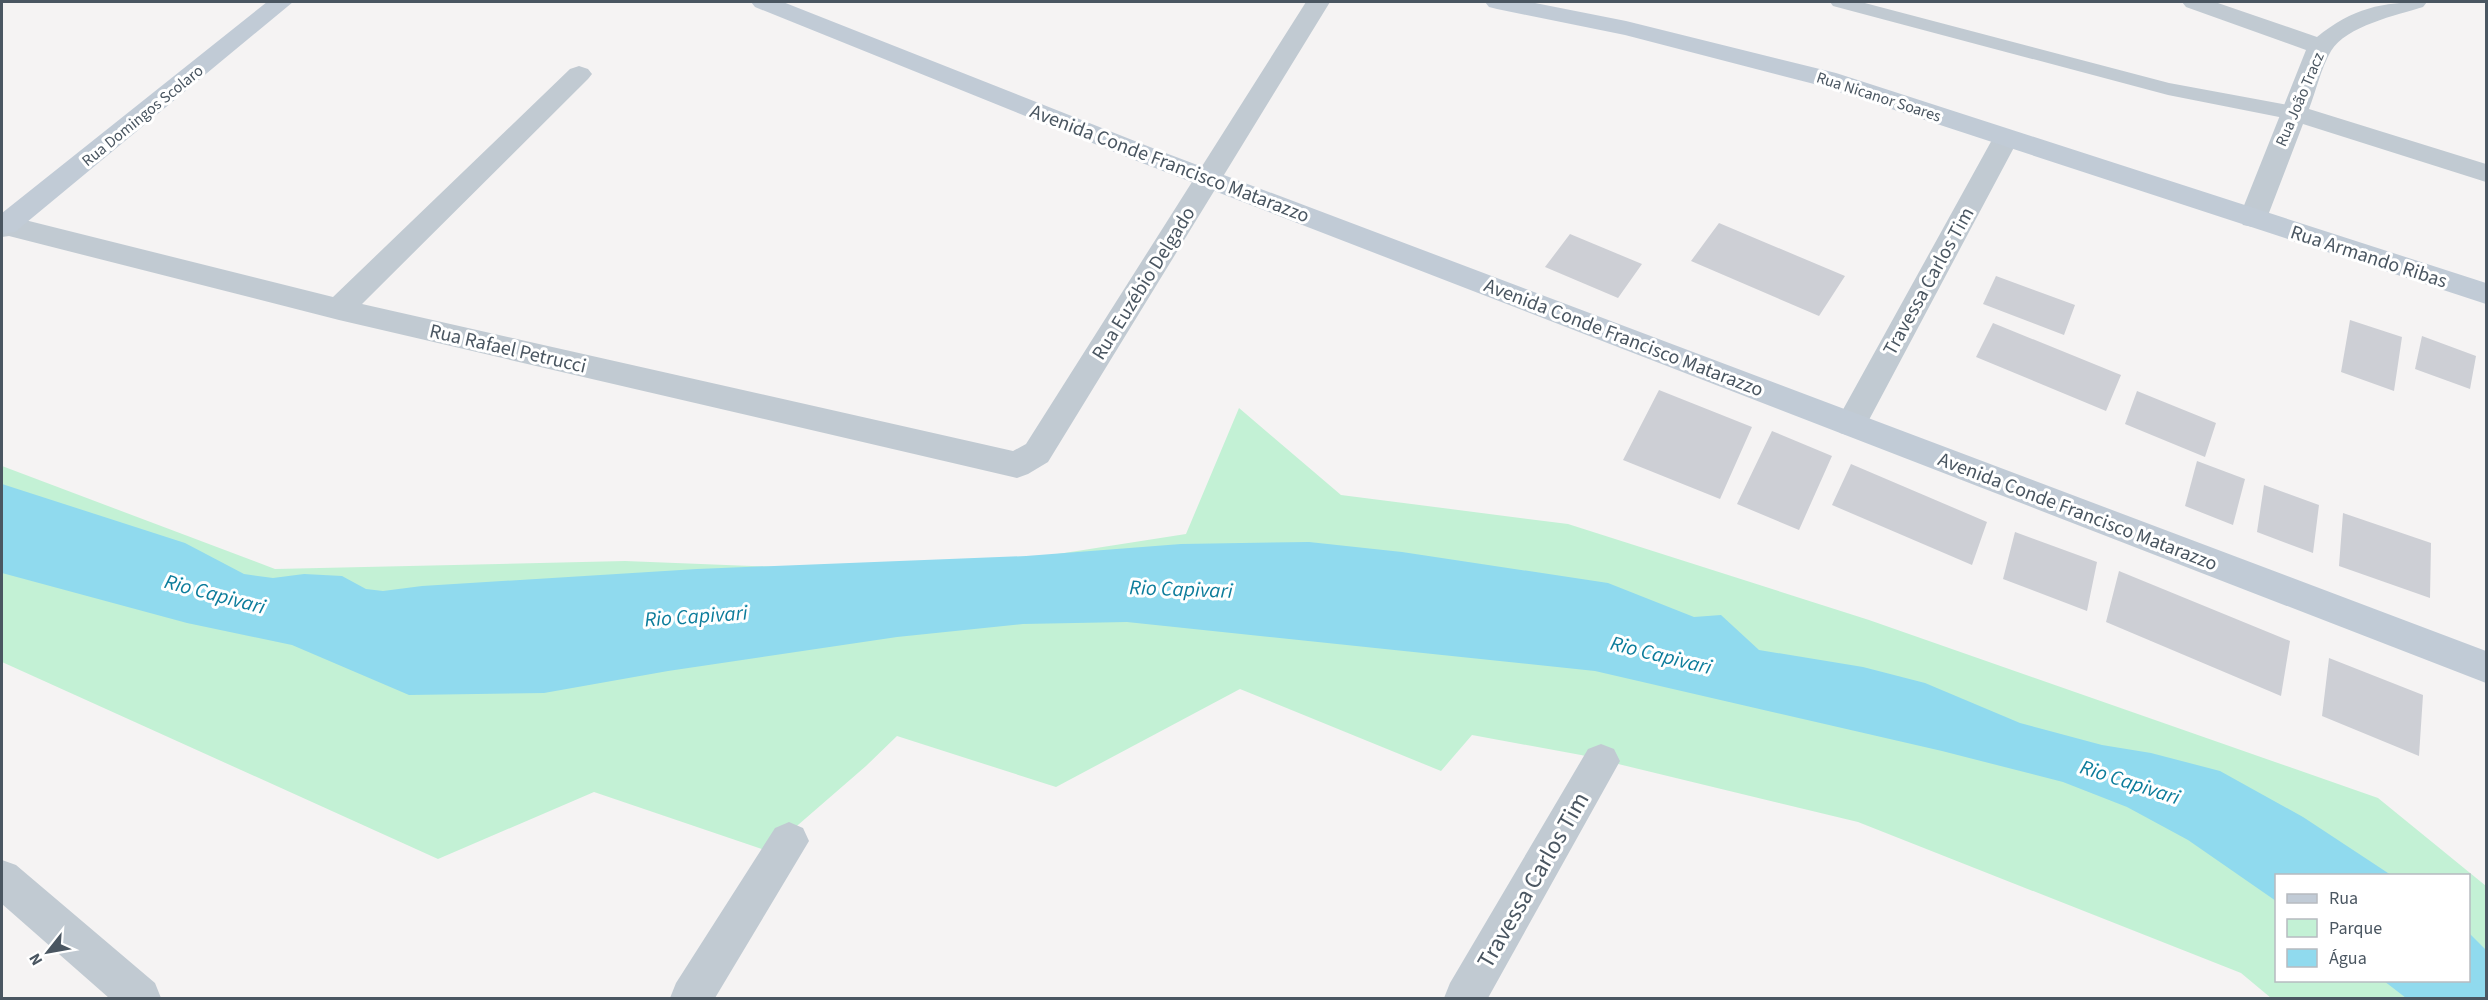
<svg xmlns="http://www.w3.org/2000/svg" width="2488" height="1000" viewBox="0 0 2488 1000" font-family="'Source Sans 3',sans-serif">
	<style>
		.green { fill: #c3f1d5; fill-rule: evenodd }
		.water { fill: #90daee }
		.building { fill: #cdcfd5 }
		.lines { fill: none; stroke-linecap: round; stroke-linejoin: round }
		.lane { fill: #c1cad2; fill-rule: evenodd }
		.street { fill: #c1cad2; fill-rule: evenodd }
		.secondary { fill: #c1cbd6; fill-rule: evenodd }
		.labels { text-anchor: middle; stroke-width: 6; stroke-linejoin: round; paint-order: stroke }
		.far-street-label { font-size: 16px; fill: #4a5661; stroke: #fff }
		.street-label { font-size: 20px; fill: #4a5661; stroke: #fff }
		.water-label { font-size: 21px; font-style: italic; fill: #0c7c9b; stroke: #fff }
		.near-street-label { font-size: 24px; fill: #4a5661; stroke: #fff }
	</style>
	<rect width="100%" height="100%" fill="#f5f3f3"/>
	<path class="green" d="M1239 408 1341 495 1568 524 1869 620 2378 798 2486 886V998H2271L2241 973 1858 822 1581 755 1472 735 1441 771 1240 689 1056 787 897 736 866 766 768 851 594 792 438 859 2 662V466L275 569 625 561 935 573 1186 534ZM2276 876H2468V980H2276Z"/>
	<path class="water" d="M2 484 185 543 244 574 273 578 304 574 342 576 366 589 383 591 422 586 697 569 1026 556 1181 544 1309 542 1402 552 1608 583 1694 617 1721 615 1759 650 1863 667 1925 683 2020 723 2102 745 2151 753 2220 771 2303 817 2391 875 2276 876V901L2188 840 2127 807 2063 782 1942 751 1595 671 1127 622 1023 624 897 637 668 671 544 693 409 695 292 645 187 623 2 573Z
		M2469 933 2486 950V998H2406L2384 981 2468 980Z"/>
	<path class="building" d="M1719 223 1845 276 1819 316 1691 261Z
		M1570 234 1642 264 1618 298 1545 267Z
		M1996 276 2075 305 2064 335 1983 304Z
		M2350 320 2402 337 2394 391 2341 372Z
		M1993 323 2121 375 2106 411 1976 357Z
		M2422 336 2476 356 2470 389 2415 369Z
		M1659 390 1752 427 1720 499 1623 460Z
		M2137 391 2216 423 2205 457 2125 424Z
		M1772 431 1832 456 1799 530 1737 504Z
		M2197 461 2245 479 2233 525 2185 506Z
		M1851 464 1987 522 1972 565 1832 505Z
		M2264 485 2319 505 2313 553 2257 532Z
		M2343 513 2431 543 2430 598 2339 566Z
		M2015 532 2097 562 2087 611 2003 579Z
		M2119 571 2290 641 2281 696 2106 622Z
		M2329 658 2423 695 2419 756 2322 716Z"/>
	<g class="lines">
		<path class="lane" d="M1830 2H1861L2169 83 2294 106 2302 108 2305 113 2302 118 2294 120 2168 95 1833 6Z"/>
		<path class="street" d="M1306 2H1330L1048 462 1028 474 1017 478 339 320 9 236 2 237V216L5 215 333 297 570 69 579 66 588 69 592 74 588 79 362 304 1013 451 1026 444Z
			M2182 2H2215L2317 37C2353 8 2381 2 2427 2L2423 7C2397 15 2346 26 2331 51 2321 68 2316 91 2309 109L2486 164V182L2303 124 2267 218 2263 225 2253 227 2243 225 2239 218 2306 50 2186 7Z
			M2006 130 2015 132 2019 138 1862 433 1851 436 1840 433 1835 424 1840 415 1993 138 1997 132Z
			M1601 744 1614 749 1620 761 1488 998H1444L1450 983 1588 749Z
			M789 822 803 828 809 841 715 998H670L676 983 775 828Z
			M2 860 16 865 155 983 161 998H109L2 904Z"/>
		<path class="secondary" d="M267 2H293L15 232 2 234V213Z
			M751 2H783L1155 149 2486 651V683L1137 161 755 7Z
			M1485 2H1530L1626 21 1836 73 2486 283V304L1818 85 1625 35 1497 9 1489 7Z"/>
	</g>
	<g class="labels">
		<g class="far-street-label">
			<text transform="translate(1879 96) rotate(18)" y="6">Rua Nicanor Soares</text>
			<text transform="translate(2299 99) rotate(-67)" y="6">Rua João Tracz</text>
			<text transform="translate(142 115) rotate(-39)" y="6">Rua Domingos Scolaro</text>
		</g>
		<g class="street-label">
			<text transform="translate(1170 163) rotate(21)" y="7">Avenida Conde Francisco Matarazzo</text>
			<text transform="translate(2369 256) rotate(18)" y="7">Rua Armando Ribas</text>
			<text transform="translate(1928 281) rotate(-61)" y="7">Travessa Carlos Tim</text>
			<text transform="translate(1143 283) rotate(-58)" y="7">Rua Euzébio Delgado</text>
			<text transform="translate(1624 337) rotate(21)" y="7">Avenida Conde Francisco Matarazzo</text>
			<text transform="translate(508 348) rotate(13)" y="7">Rua Rafael Petrucci</text>
			<text transform="translate(2078 511) rotate(21)" y="7">Avenida Conde Francisco Matarazzo</text>
		</g>
		<g class="water-label">
			<text transform="translate(1181 589) rotate(2)" y="7">Rio Capivari</text>
			<text transform="translate(215 594) rotate(15)" y="7">Rio Capivari</text>
			<text transform="translate(696 616) rotate(-4)" y="7">Rio Capivari</text>
			<text transform="translate(1661 655) rotate(14)" y="7">Rio Capivari</text>
			<text transform="translate(2130 782) rotate(18)" y="7">Rio Capivari</text>
		</g>
		<g class="near-street-label">
			<text transform="translate(1533 880) rotate(-60)" y="8">Travessa Carlos Tim</text>
		</g>
	</g>
	<rect width="2488" height="1000" fill="none" stroke="#4a5661" stroke-width="6"/>
	<rect x="2275" y="874" width="195" height="108" fill="#ffffff" stroke="#b7bbc0" stroke-width="1.5"/>
	<rect x="2287" y="894" width="30" height="9" fill="#c1cbd6" stroke="#b7bbc0" stroke-width="1.5"/>
	<text x="2329" y="904" font-size="18" fill="#4a5661">Rua</text>
	<rect x="2287" y="919" width="30" height="18" fill="#c3f1d5" stroke="#b7bbc0" stroke-width="1.5"/>
	<text x="2329" y="934" font-size="18" fill="#4a5661">Parque</text>
	<rect x="2287" y="949" width="30" height="18" fill="#90daee" stroke="#b7bbc0" stroke-width="1.5"/>
	<text x="2329" y="964" font-size="18" fill="#4a5661">Água</text>
	<g transform="translate(48 952) rotate(239)" stroke="#ffffff" stroke-width="4.5" paint-order="stroke">
	<path d="M0-4.5L10 22L0 15L-10 22Z" fill="#4a5661"/>
	<text y="-9" font-size="16" font-weight="bold" text-anchor="middle" fill="#4a5661">N</text>
	</g>
</svg>
